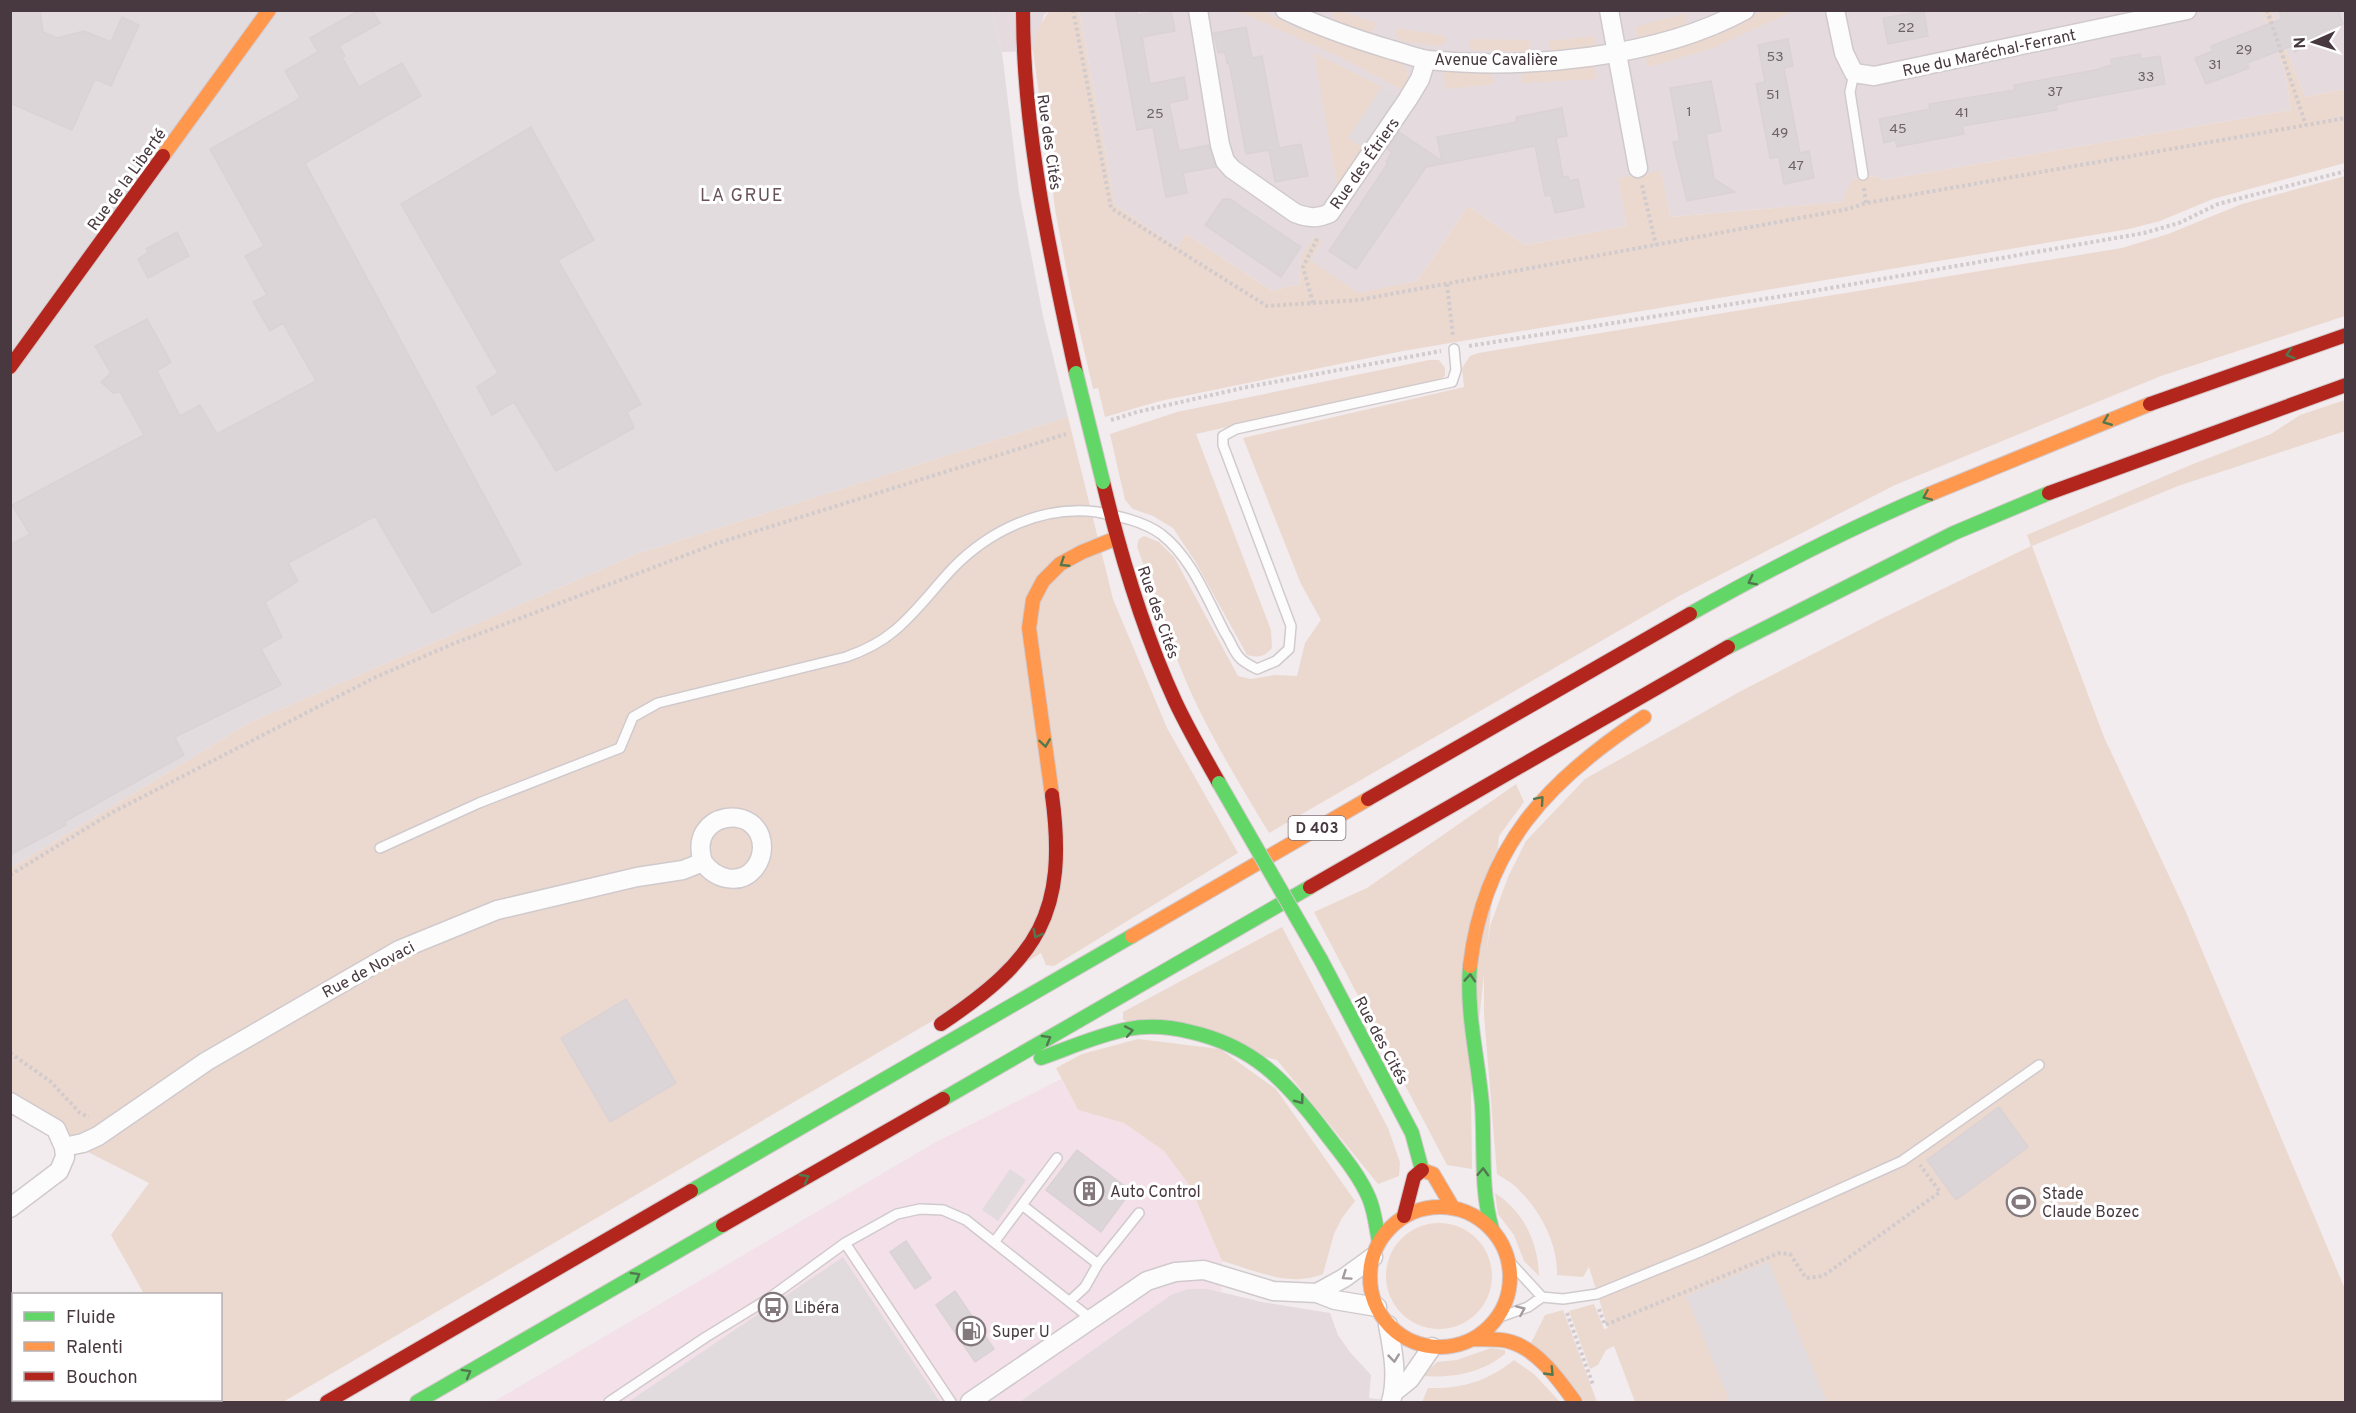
<svg xmlns="http://www.w3.org/2000/svg" width="2356" height="1413" viewBox="0 0 2356 1413" font-family="Overpass,sans-serif">
	<style>
		.residential { fill: #e5dbde }
		.commercial { fill: #f3e0e8 }
		.industrial { fill: #e3dcdf }
		.green { fill: #ebd9cf }
		.parking { fill: #e2dbdd }
		.building { fill: #dbd5d7; stroke: #dad2d5; stroke-width: 1.5 }
		.lines { fill: none; stroke-linecap: round; stroke-linejoin: round }
		.lane-casing { stroke: #d0cacc; stroke-width: 12 }
		.street-casing { stroke: #d0cacc; stroke-width: 21 }
		.fast-casing { stroke: #d3c7ca; stroke-width: 16 }
		.slow-casing { stroke: #d3c7ca; stroke-width: 16 }
		.jam-casing { stroke: #d3c7ca; stroke-width: 16 }
		.path { stroke: #d2cbce; stroke-width: 4; stroke-dasharray: 3 3; stroke-linecap: butt }
		.lane { stroke: #fdfcfc; stroke-width: 9 }
		.street { stroke: #fdfcfc; stroke-width: 18 }
		.fast { stroke: #63d668; stroke-width: 14 }
		.slow { stroke: #ff974d; stroke-width: 14 }
		.jam { stroke: #b3261e; stroke-width: 14 }
		.fast-bridge-casing { stroke: #d3c7ca; stroke-width: 16; stroke-linecap: butt }
		.fast-bridge { stroke: #63d668; stroke-width: 14 }
		.oneway { stroke: #52784f }
		.oneway2 { stroke: #a29a9e }
		.labels { text-anchor: middle; stroke-width: 6; stroke-linejoin: round; paint-order: stroke }
		.number-label { font-size: 14px; fill: #6d6166 }
		.shield { fill: #fff; stroke: #7e7479; stroke-width: 1.5 }
		.shield-label { font-size: 15px; font-weight: bold; fill: #47393f }
		.street-label { font-size: 16px; fill: #47393f; stroke: #fff }
		.poi-label { font-size: 16px; fill: #47393f; stroke: #fff; text-anchor: start }
		.neighbourhood-label { font-size: 18px; letter-spacing: 1.5px; fill: #69515b; stroke: #fff }
	</style>
	<rect width="100%" height="100%" fill="#f2ecee"/>
	<path class="residential" d="M992 11H1049L1044 15 1033 51 1002 52Z
		M1079 11H2262L2285 71 2291 110 1884 180 1874 176 1852 179 1843 202 1670 217 1661 172 1619 178 1627 226 1525 245 1468 206 1417 281 1358 294 1309 260 1301 257 1299 287 1294 285 1272 291 1186 234 1177 247 1115 205Z
		M2271 11H2345V89L2305 97Z
		M1188 1289H1208L1262 1302 1330 1313 1338 1335 1350 1352 1371 1375 1369 1398 1407 1402H1019L1172 1294Z"/>
	<path class="commercial" d="M1061 1079 1078 1110 1124 1123 1164 1151 1190 1186 1222 1261 1221 1292 1208 1289H1188L1172 1294 1019 1402H493L936 1142Z"/>
	<path class="industrial" d="M11 11H992L1002 52 1019 192 1043 316 1068 417 637 554 249 723 11 868Z"/>
	<path class="green" d="M1049 11H1079L1115 205 1177 247 1186 234 1272 291 1294 285 1299 286 1301 257 1314 237 1322 242 1310 260 1358 293 1417 281 1468 206 1525 245 1627 226 1618 178 1661 171 1670 217 1842 202 1852 179 1874 176 1884 180 2291 110 2285 71 2262 11H2271L2305 97 2345 89V163L2213 199 2160 221 2129 229 1403 351 1160 401 1105 417 1098 388 1093 389 1072 298 1056 215 1033 51 1037 30Z
		M1238 11H1262L1295 27 1337 43 1400 61C1409 69 1410 80 1405 91L1340 57Z
		M1334 11H1339L1377 23 1373 31 1367 33 1335 22 1333 16Z
		M1762 11H1793L1713 48 1648 67 1645 55 1724 30Z
		M1685 13 1687 21 1683 26 1641 38 1637 36 1635 27Z
		M1397 28 1446 36 1445 43 1439 46 1401 41 1396 34Z
		M1596 36 1595 45C1584 51 1561 54 1550 49L1548 41Z
		M1469 39 1529 40V49L1524 52 1473 50 1469 45Z
		M1314 53 1382 87 1348 138 1365 149 1337 185Z
		M1593 66 1595 68 1597 79 1522 83V76L1527 71Z
		M1445 69 1490 72 1495 84 1446 89 1443 76Z
		M2345 176V316L2161 376 1895 485 1679 596 1269 833C1242 788 1215 744 1193 697 1171 648 1154 597 1137 546L1139 539 1144 536 1159 542 1174 557 1238 676 1251 679 1275 675 1297 676 1305 643 1321 620 1301 584 1243 438 1464 387 1462 368 1470 356 1478 353 2122 248 2168 234 2242 204Z
		M1429 360H1439L1445 368V376L1439 380 1196 434 1271 630 1272 648C1264 657 1259 658 1247 655L1195 561 1173 528 1153 516 1133 509 1125 500 1110 434 1177 412Z
		M2345 400V431L2178 486 2032 546 2104 737 2185 910 2345 1289V1402H1635L1614 1346 1606 1350 1598 1365 1590 1369 1569 1311 1594 1304 1604 1329 1608 1328 1589 1267 1583 1277 1557 1275C1558 1245 1541 1212 1520 1191 1514 1184 1505 1179 1497 1174L1484 1015V971L1490 926 1508 877 1526 841 1585 779 1741 691 1881 619 2031 546 2027 535 2193 464 2271 434 2300 415Z
		M1068 417 1113 599 1167 728 1238 853 1054 966 1046 965 1041 953 956 1007 283 1402H205L203 1400H220V1294H144L111 1235 149 1183 11 1113V868L249 723 637 554Z
		M1516 784 1524 802 1499 836 1471 1095 1472 1169 1447 1165 1314 912 1367 888Z
		M1282 927 1388 1128 1400 1162 1399 1176 1378 1184 1277 1060 1123 1020V1012Z
		M1138 1039 1220 1049 1276 1089 1355 1201 1342 1218 1334 1234 1323 1274C1290 1288 1254 1270 1222 1261L1190 1186 1164 1151 1124 1123 1078 1110 1056 1068 1082 1054Z
		M1495 1193C1524 1212 1538 1242 1539 1276L1524 1261 1514 1235 1498 1214Z
		M1386 1276a53 53 0 1 1 106 0a53 53 0 1 1-106 0Z
		M1563 1310 1597 1402H1585L1531 1343 1545 1315Z
		M1491 1348 1505 1350V1354C1480 1374 1452 1378 1422 1376L1437 1362 1457 1360Z
		M1514 1360 1534 1374 1560 1402H1422L1428 1388C1462 1389 1488 1381 1514 1360Z"/>
	<path class="parking" d="M1382 87 1398 98 1365 149 1348 138Z
		M1010 1169 1026 1180 998 1221 982 1210Z
		M843 1257 940 1402H628Z
		M1769 1261 1774 1274 1827 1402H1730L1686 1296Z"/>
	<path class="building" d="M10 10H40L43 32 57 38 84 31 111 42 122 17 139 25 111 86 95 79 72 130 10 103Z
		M360 10H372L380 23 339 46 345 56 342 57 359 87 402 63 421 96 305 163 521 564 432 613 375 516 288 563 298 581 265 602 282 637 261 649 281 685 175 737 184 755 64 822 66 825 10 855V545L30 534 12 505 144 435 120 392 113 393 101 382 111 373 95 346 147 319 171 362 157 371 180 416 200 405 217 434 316 381 283 323 270 331 253 302 267 295 245 256 264 246 210 149 296 101 300 97 285 71 318 52 310 38Z
		M1115 10H1136L1137 15 1171 10 1175 31 1142 37 1150 84 1184 77 1188 99 1169 103 1179 151 1209 145 1216 167 1183 173 1187 193 1166 197 1153 127 1137 130Z
		M2279 10H2338L2343 24 2323 31 2295 52 2292 46 2247 63 2249 68 2206 84 2195 58 2213 51 2211 46 2282 19Z
		M1924 11 1928 36 1888 44 1883 18Z
		M1246 27 1252 58 1262 56 1279 148 1301 144 1308 176 1275 182 1269 150 1246 154 1229 62 1227 63 1225 52 1218 53 1214 33Z
		M1788 39 1793 66 1784 68 1800 153 1809 151 1814 178 1784 184 1779 157 1770 158 1756 84 1765 82 1758 45Z
		M2140 54 2141 59 2160 56 2165 84 2073 101 2056 105 2057 110 1962 126 1964 134 1897 147 1895 140 1884 143 1879 119 1930 109 1929 104 2015 90 2014 85 2095 70 2112 65 2111 59Z
		M1711 81 1721 131 1706 134 1714 179 1735 192 1687 201 1673 142 1680 141 1670 88Z
		M1562 108 1567 136 1556 138 1563 177 1568 176 1570 181 1578 179 1584 207 1555 213 1551 195 1545 196 1535 146 1426 167 1356 269 1329 251 1388 163 1386 162 1392 152 1387 149 1399 132 1442 161 1437 137 1517 122 1516 117Z
		M531 127 594 240 558 260 641 404 627 412 634 428 556 471 514 402 492 415 477 387 498 373 401 204Z
		M1223 199H1230L1301 247 1281 277 1205 225Z
		M177 232 189 256 148 278 138 259 149 252 146 249Z
		M626 999 676 1083 610 1122 561 1038Z
		M1999 1107 2028 1147 1956 1200 1927 1160Z
		M1077 1150 1131 1191 1101 1232 1046 1190Z
		M906 1241 931 1278 915 1289 890 1252Z
		M955 1291 994 1349 975 1362 936 1305Z"/>
	<g class="lines">
		<g class="lane-casing">
			<path id="lane" d="M1854 73 1850 92 1863 175
				M380 848 479 803 620 748 633 717 658 703 846 657C863 651 880 643 894 631 916 613 933 589 953 568 990 530 1043 505 1097 512 1118 516 1143 521 1161 534 1192 558 1207 599 1225 633 1230 640 1233 650 1239 657 1243 662 1251 666 1257 669L1276 661 1289 649 1291 626 1223 445V436L1236 429 1452 382 1456 370 1454 349
				M1022 1205 1098 1264
				M995 1241 1057 1158
				M845 1243 951 1402
				M1508 1260 1542 1297
				M1070 1301 1085 1287 1098 1264 1139 1213
				M1497 1318 1528 1307 1542 1297 1563 1299 1597 1294 1702 1251 1902 1161 2039 1065
				M609 1402 706 1337 768 1299 845 1243 897 1214 920 1209 943 1210 966 1220 1090 1318"/>
		</g>
		<g class="street-casing">
			<path id="street" d="M1198 10 1220 145 1225 161 1232 169 1295 213C1308 218 1317 219 1330 213L1408 99 1420 79 1426 60
				M1285 10C1320 27 1355 39 1392 50 1404 53 1416 58 1428 60 1525 70 1658 58 1745 10
				M1609 10 1638 168
				M1835 10 1844 53 1854 73 1874 76 2187 10
				M10 1102 56 1129 64 1147 65 1157 59 1171 10 1208
				M64 1147 83 1143 98 1136 207 1061 399 950 497 910 637 877 683 870 703 862C715 879 739 886 754 869 759 863 762 855 762 847 761 801 686 811 703 862
				M1317 1293 1344 1278 1373 1257
				M1388 1325C1393 1351 1398 1377 1391 1402
				M1394 1392 1410 1379 1432 1347
				M970 1402 1147 1281 1175 1272 1204 1270 1273 1291 1317 1293 1335 1300 1377 1307"/>
		</g>
		<g class="fast-casing">
			<path id="fast" d="M1690 614C1768 570 1848 529 1930 494
				M1728 647 1954 533 2049 493
				M1321 960 1412 1133 1422 1170
				M1470 966C1466 1013 1478 1058 1482 1105 1485 1147 1480 1188 1492 1229
				M1041 1058C1069 1048 1098 1035 1128 1029 1148 1025 1171 1027 1191 1032 1253 1046 1286 1081 1323 1130 1338 1150 1359 1174 1369 1198 1375 1212 1376 1227 1379 1242
				M943 1099 1310 887
				M691 1191 1132 936
				M417 1402 723 1225"/>
		</g>
		<g class="slow-casing">
			<path id="slow" d="M163 156 269 10
				M1930 494 2150 404
				M1052 795 1029 628 1033 600 1043 581 1060 564 1082 552 1117 538
				M1132 936 1368 799
				M1470 966C1484 847 1548 780 1644 717
				M1422 1170 1433 1174 1453 1208
				M1370 1277a70 70 0 1 1 140 0a70 70 0 1 1-140 0Z
				M1473 1339C1485 1340 1499 1338 1511 1342 1538 1350 1559 1380 1575 1402"/>
		</g>
		<g class="jam-casing">
			<path id="jam" d="M1023 10C1023 132 1050 254 1076 373
				M10 367 163 156
				M2150 404 2346 335
				M1103 482C1121 557 1143 631 1175 701 1188 729 1204 756 1219 783
				M2049 493 2346 385
				M1368 799 1690 614
				M1310 887 1728 647
				M941 1024C1038 959 1068 913 1052 795
				M1404 1216 1414 1177 1422 1170
				M723 1225 943 1099
				M327 1402 691 1191"/>
		</g>
		<path class="path" d="M1073 10 1111 208 1267 306 1359 300 1848 209 1866 203 2346 118
			M2267 10 2306 125
			M1642 185 1656 245
			M1864 188 1866 203
			M1447 284 1453 336
			M1313 303 1303 267 1318 237
			M1469 346 1808 292 2144 233 2179 223 2218 204 2346 171
			M1111 420 1137 412 1247 387 1441 351
			M10 875 113 812 376 677 455 643 715 544 1066 434
			M10 1053 50 1081 80 1113 89 1117
			M1599 1309 1605 1325 1779 1253 1790 1254 1806 1278 1823 1276 1940 1192 1920 1165
			M1567 1313 1593 1385"/>
		<use href="#lane" class="lane"/>
		<use href="#street" class="street"/>
		<use href="#fast" class="fast"/>
		<use href="#slow" class="slow"/>
		<use href="#jam" class="jam"/>
		<g class="fast-bridge-casing">
			<path id="fast-bridge" d="M1076 373 1103 482
				M1219 783 1321 960"/>
		</g>
		<use href="#fast-bridge" class="fast-bridge"/>
	</g>
	<defs><path id="oneway-chevron" d="M-2-3.5L2.5 0L-2 3.5" fill="none" stroke-width="1.6" stroke-linecap="round" stroke-linejoin="round" transform="scale(1.5)"/></defs>
	<g class="oneway">
		<use href="#oneway-chevron" transform="translate(2290 354) rotate(162)"/>
		<use href="#oneway-chevron" transform="translate(2107 421) rotate(158)"/>
		<use href="#oneway-chevron" transform="translate(1927 496) rotate(157)"/>
		<use href="#oneway-chevron" transform="translate(1064 563) rotate(147)"/>
		<use href="#oneway-chevron" transform="translate(1752 581) rotate(153)"/>
		<use href="#oneway-chevron" transform="translate(1045 743) rotate(82)"/>
		<use href="#oneway-chevron" transform="translate(1540 800) rotate(-49)"/>
		<use href="#oneway-chevron" transform="translate(1037 934) rotate(117)"/>
		<use href="#oneway-chevron" transform="translate(1470 978) rotate(-86)"/>
		<use href="#oneway-chevron" transform="translate(1129 1031) rotate(-11)"/>
		<use href="#oneway-chevron" transform="translate(1047 1039) rotate(-30)"/>
		<use href="#oneway-chevron" transform="translate(1300 1100) rotate(53)"/>
		<use href="#oneway-chevron" transform="translate(1483 1172) rotate(-88)"/>
		<use href="#oneway-chevron" transform="translate(805 1178) rotate(-30)"/>
		<use href="#oneway-chevron" transform="translate(636 1276) rotate(-30)"/>
		<use href="#oneway-chevron" transform="translate(1550 1372) rotate(46)"/>
		<use href="#oneway-chevron" transform="translate(467 1373) rotate(-30)"/>
	</g>
	<g class="oneway2">
		<use href="#oneway-chevron" transform="translate(1346 1276) rotate(146)"/>
		<use href="#oneway-chevron" transform="translate(1521 1310) rotate(-23)"/>
		<use href="#oneway-chevron" transform="translate(1394 1358) rotate(84)"/>
	</g>
	<defs>
		<g id="building-ring" transform="scale(1.5)"><circle r="9.5" fill="#fff" stroke="#83787c" stroke-width="1.5"/><path d="M-4-6H4V6H1V3H-1V6H-4ZM-2.5-4.3h1.7v1.8h-1.7ZM.8-4.3h1.7v1.8H.8ZM-2.5-1h1.7V.8h-1.7ZM.8-1h1.7V.8H.8Z" fill="#83787c"/></g>
		<g id="stadium-ring" transform="scale(1.5)"><circle r="9.5" fill="#fff" stroke="#83787c" stroke-width="1.5"/><path d="M0-5a6.5 5 0 1 0 0 10a6.5 5 0 1 0 0-10ZM-3.5-1.8h7v3.6h-7Z" fill="#83787c"/></g>
		<g id="bus-ring" transform="scale(1.5)"><circle r="9.5" fill="#fff" stroke="#83787c" stroke-width="1.5"/><path d="M-5-6H5V4H4V6H2V4H-2V6H-4V4H-5ZM-3.5-4V0h7V-4ZM-3.5 1.2v1.5H-2V1.2ZM2 1.2v1.5H3.5V1.2Z" fill="#83787c"/></g>
		<g id="fuel-ring" transform="scale(1.5)"><circle r="9.5" fill="#fff" stroke="#83787c" stroke-width="1.5"/><path d="M-5.5-6h7V0h2V4h1.3V-2.5L3-4.5l.8-.8L6-3V5H2.5V1h-1V6h-7ZM-4.2-4.7v3.2H.2V-4.7Z" fill="#83787c"/></g>
	</defs>
	<g fill-rule="evenodd">
		<use href="#building-ring" x="1089" y="1191"/>
		<use href="#stadium-ring" x="2021" y="1202"/>
		<use href="#bus-ring" x="773" y="1307"/>
		<use href="#fuel-ring" x="971" y="1331"/>
	</g>
	<g class="labels">
		<g class="number-label">
			<text x="1906" y="32">22</text>
			<text x="2244" y="54">29</text>
			<text x="1775" y="61">53</text>
			<text x="2215" y="69">31</text>
			<text x="2146" y="81">33</text>
			<text x="2055" y="96">37</text>
			<text x="1773" y="99">51</text>
			<text x="1689" y="116">1</text>
			<text x="1962" y="117">41</text>
			<text x="1155" y="118">25</text>
			<text x="1898" y="133">45</text>
			<text x="1780" y="137">49</text>
			<text x="1796" y="170">47</text>
		</g>
		<rect class="shield" x="1288.5" y="816" width="57" height="24" rx="4.5"/>
		<g class="shield-label">
			<text x="1317" y="833">D 403</text>
		</g>
		<g class="street-label">
			<text transform="translate(1989 52) rotate(-12)" y="6">Rue du Maréchal-Ferrant</text>
			<text x="1496" y="65">Avenue Cavalière</text>
			<text transform="translate(1050 142) rotate(82)" y="6">Rue des Cités</text>
			<text transform="translate(1364 163) rotate(-55)" y="6">Rue des Étriers</text>
			<text transform="translate(126 179) rotate(-54)" y="6">Rue de la Liberté</text>
			<text transform="translate(1159 612) rotate(71)" y="6">Rue des Cités</text>
			<text transform="translate(368 969) rotate(-28)" y="6">Rue de Novaci</text>
			<text transform="translate(1382 1040) rotate(62)" y="6">Rue des Cités</text>
		</g>
		<g class="poi-label">
			<text x="1110" y="1197">Auto Control</text>
			<text x="2042" y="1199">Stade<tspan x="2042" dy="18">Claude Bozec</tspan></text>
			<text x="794" y="1313">Libéra</text>
			<text x="992" y="1337">Super U</text>
		</g>
		<g class="neighbourhood-label">
			<text x="742" y="201">LA GRUE</text>
		</g>
	</g>
	<rect width="2356" height="1413" fill="none" stroke="#47393f" stroke-width="24"/>
	<rect x="12" y="1293" width="210" height="108" fill="#ffffff" stroke="#b5b0b2" stroke-width="1.5"/>
	<rect x="24" y="1312" width="30" height="9" fill="#63d668" stroke="#b5b0b2" stroke-width="1.5"/>
	<text x="66" y="1323" font-size="18" fill="#47393f">Fluide</text>
	<rect x="24" y="1342" width="30" height="9" fill="#ff974d" stroke="#b5b0b2" stroke-width="1.5"/>
	<text x="66" y="1353" font-size="18" fill="#47393f">Ralenti</text>
	<rect x="24" y="1372" width="30" height="9" fill="#b3261e" stroke="#b5b0b2" stroke-width="1.5"/>
	<text x="66" y="1383" font-size="18" fill="#47393f">Bouchon</text>
	<g transform="translate(2314 42) rotate(267)" stroke="#ffffff" stroke-width="4.5" paint-order="stroke">
	<path d="M0-4.5L10 22L0 15L-10 22Z" fill="#47393f"/>
	<text y="-9" font-size="16" font-weight="bold" text-anchor="middle" fill="#47393f">N</text>
	</g>
</svg>
